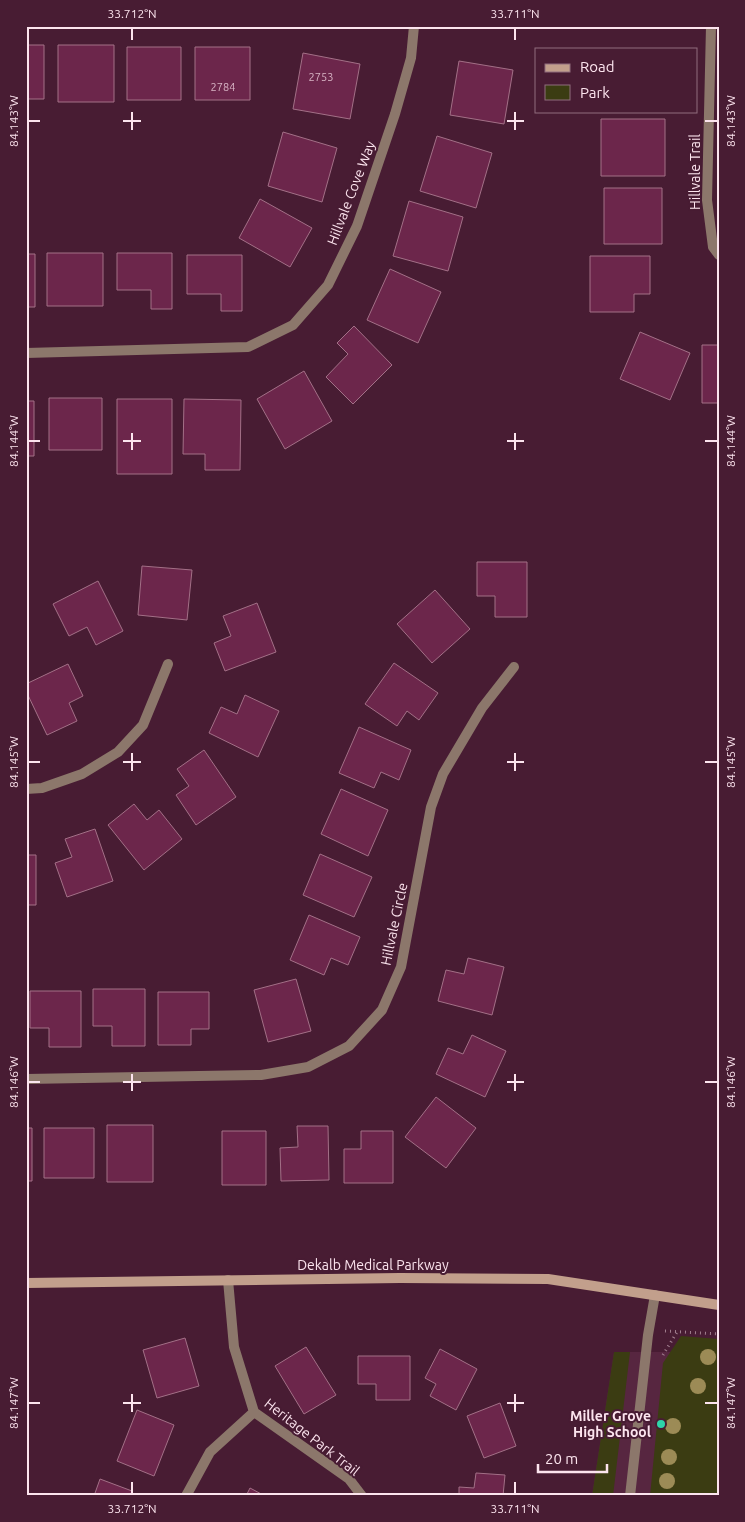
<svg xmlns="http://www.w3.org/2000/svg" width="745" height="1522" viewBox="0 0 745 1522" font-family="Ubuntu,sans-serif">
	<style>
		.built { fill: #572640 }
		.green { fill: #3b3c12 }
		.building { fill: #6c264b; stroke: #a37087 }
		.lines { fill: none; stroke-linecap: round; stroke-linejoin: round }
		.path { stroke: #a17f8f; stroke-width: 3; stroke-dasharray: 1 4; stroke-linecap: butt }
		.service { stroke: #8c776b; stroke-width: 10 }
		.minor { stroke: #8c776b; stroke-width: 10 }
		.secondary { stroke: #c29f8c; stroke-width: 10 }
		.tree { fill: #9c8b56 }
		.ticks { fill: none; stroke: #fce4ee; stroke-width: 2 }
		.poi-dot { fill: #2ed4aa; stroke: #481c33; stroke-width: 2 }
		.labels { text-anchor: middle; stroke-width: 4; stroke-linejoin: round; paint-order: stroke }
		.number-label { font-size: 11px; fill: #d8b4c5 }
		.street-label { font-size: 14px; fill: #fce4ee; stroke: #481c33 }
		.poi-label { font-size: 14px; font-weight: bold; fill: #fce4ee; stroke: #481c33; text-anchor: end }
		.neatline { fill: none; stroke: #fce4ee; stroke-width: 2 }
		.ticks-label { font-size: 12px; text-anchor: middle; fill: #fce4ee }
	</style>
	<rect width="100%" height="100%" fill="#481c33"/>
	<path class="built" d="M614 1352H673L719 1496H592Z"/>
	<path class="green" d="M681 1336 719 1339V1496H650L663 1363Z
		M614 1352H630L613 1496H592Z"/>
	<path class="building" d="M26 45H44V99H26Z
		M58 45H114V102H58Z
		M127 47H181V100H127Z
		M195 47H250V100H195Z
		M303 53 360 64 350 119 293 109Z
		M459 61 513 70 504 124 450 115Z
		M601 119H665V176H601Z
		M283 132 337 148 322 202 268 186Z
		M437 136 492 153 476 208 420 191Z
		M604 188H662V244H604Z
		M260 199 312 228 290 267 239 238Z
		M409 201 463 217 448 271 393 256Z
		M47 253H103V306H47Z
		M117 253H172V309H151V290H117Z
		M26 254H35V307H26Z
		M187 255H242V311H221V294H187Z
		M590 256H650V294H634V312H590Z
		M390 269 441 292 418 343 367 320Z
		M354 326 392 365 353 404 326 377 348 354 337 343Z
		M640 332 690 353 670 400 620 379Z
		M702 345H719V403H702Z
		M304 371 332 421 285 449 257 399Z
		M49 398H102V450H49Z
		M117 399H172V474H117Z
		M184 399 241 400 240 470H205V454H183Z
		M26 401H34V456H26Z
		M477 562H527V617H495V596H477Z
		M142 566 192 570 187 620 138 615Z
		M98 581 123 631 96 645 87 627 69 636 53 604Z
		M435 590 470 629 432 663 397 624Z
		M257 603 276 652 225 671 214 643 231 636 223 616Z
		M394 663 438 693 419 720 407 711 397 726 365 704Z
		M68 664 83 696 69 703 77 721 47 735 26 691V684Z
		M245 695 279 711 258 757 209 733 221 707 237 714Z
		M359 727 411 750 399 780 381 772 374 788 339 773Z
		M204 750 236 797 196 825 176 795 189 786 177 769Z
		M341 789 388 810 368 856 321 834Z
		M134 804 147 820 159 810 182 839 144 870 108 825Z
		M95 829 113 881 67 897 55 863 72 857 65 839Z
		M320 854 372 877 354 917 303 895Z
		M26 855H36V905H26Z
		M309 915 360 937 348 965 331 958 324 975 290 960Z
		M468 958 504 967 492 1015 438 1001 446 970 464 974Z
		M296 979 311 1031 268 1042 254 990Z
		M93 989H145V1046H112V1026H93Z
		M30 991H81V1047H49V1028H30Z
		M158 992H209V1029H191V1045H158Z
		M472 1035 506 1051 485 1097 436 1074 448 1048 463 1054Z
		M436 1097 476 1128 446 1168 405 1137Z
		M107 1125H153V1182H107Z
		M297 1126H328L329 1180 281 1181 280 1148 298 1147Z
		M26 1128H32V1181H26Z
		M44 1128H94V1178H44Z
		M222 1131H266V1185H222Z
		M361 1131H393V1183H344V1149H361Z
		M185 1338 199 1386 157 1398 143 1350Z
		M306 1347 336 1395 304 1414 275 1366Z
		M440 1349 477 1369 456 1410 430 1396 436 1384 425 1378Z
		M358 1356H410V1400H376V1384H358Z
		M500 1403 516 1446 484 1458 467 1416Z
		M137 1410 174 1425 154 1476 117 1461Z
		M476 1473 505 1475 503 1496H459V1487L474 1488Z
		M100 1479 132 1491 130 1496H94Z
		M250 1488 265 1496H246Z"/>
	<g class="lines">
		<path class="path" d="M665 1331 719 1334
			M663 1355 677 1332"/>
		<path class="service" d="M630 1496 648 1335 655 1295"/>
		<path class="minor" d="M711 26 707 200 713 247 719 255
			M26 353 248 347 293 325 328 285 357 226 395 114 411 58 414 26
			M26 789 42 788 82 774 118 752 143 725 168 664
			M26 1079 261 1075 308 1067 349 1046 382 1010 401 967 431 807 443 774 482 708 514 667
			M228 1280 234 1347 254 1412 349 1479 362 1496
			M186 1496 210 1452 254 1412"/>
		<path class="secondary" d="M26 1283 400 1278 548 1279 719 1305"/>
	</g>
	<g class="tree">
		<circle cx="708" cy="1357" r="8"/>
		<circle cx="698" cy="1386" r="8"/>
		<circle cx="673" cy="1426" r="8"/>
		<circle cx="669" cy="1457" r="8"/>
		<circle cx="667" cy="1481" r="8"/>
	</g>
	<path class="ticks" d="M132 28V40M515 28V40M132 112V130M515 112V130M28 121H40M123 121H141M507 121H524M705 121H718M132 433V450M515 433V450M28 441H40M123 441H141M507 441H524M705 441H718M132 753V771M515 753V771M28 762H40M123 762H141M507 762H524M705 762H718M132 1074V1091M515 1074V1091M28 1082H40M123 1082H141M507 1082H524M705 1082H718M132 1394V1412M515 1394V1412M28 1403H40M123 1403H141M507 1403H524M705 1403H718M132 1482V1494M515 1482V1494"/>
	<circle class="poi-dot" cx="661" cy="1424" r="5"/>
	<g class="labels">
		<g class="number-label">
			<text x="321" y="81">2753</text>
			<text x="223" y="91">2784</text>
		</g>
		<g class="street-label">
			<text transform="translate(695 172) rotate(-90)" y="5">Hillvale Trail</text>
			<text transform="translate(351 193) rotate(-69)" y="5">Hillvale Cove Way</text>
			<text transform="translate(394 924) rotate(-78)" y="5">Hillvale Circle</text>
			<text x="373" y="1270">Dekalb Medical Parkway</text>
			<text transform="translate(312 1437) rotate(38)" y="5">Heritage Park Trail</text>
		</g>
		<g class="poi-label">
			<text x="651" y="1421">Miller Grove<tspan x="651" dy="16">High School</tspan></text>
		</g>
	</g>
	<rect width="745" height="1522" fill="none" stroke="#481c33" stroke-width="55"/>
	<rect x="535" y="48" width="162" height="65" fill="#481c33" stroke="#906c7e"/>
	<rect x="545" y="64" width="25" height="8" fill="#c29f8c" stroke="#906c7e"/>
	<text x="580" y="72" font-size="15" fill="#fce4ee">Road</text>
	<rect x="545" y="85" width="25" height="15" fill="#3b3c12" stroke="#906c7e"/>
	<text x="580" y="98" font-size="15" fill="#fce4ee">Park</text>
	<path d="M538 1464v8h69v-8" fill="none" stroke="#fce4ee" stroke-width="2.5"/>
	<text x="545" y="1464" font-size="15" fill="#fce4ee" stroke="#481c33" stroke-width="4" paint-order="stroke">20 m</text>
	<rect x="28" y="28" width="690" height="1466" class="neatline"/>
	<g class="ticks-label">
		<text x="132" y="18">33.712°N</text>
		<text x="515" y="18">33.711°N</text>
		<text transform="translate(731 121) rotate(-90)" y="4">84.143°W</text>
		<text transform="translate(14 121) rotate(-90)" y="4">84.143°W</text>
		<text transform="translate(731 441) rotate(-90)" y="4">84.144°W</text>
		<text transform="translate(14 441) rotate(-90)" y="4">84.144°W</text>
		<text transform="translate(14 762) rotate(-90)" y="4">84.145°W</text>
		<text transform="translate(731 762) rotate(-90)" y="4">84.145°W</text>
		<text transform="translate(14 1082) rotate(-90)" y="4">84.146°W</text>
		<text transform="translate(731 1082) rotate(-90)" y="4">84.146°W</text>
		<text transform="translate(14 1403) rotate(-90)" y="4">84.147°W</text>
		<text transform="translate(731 1403) rotate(-90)" y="4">84.147°W</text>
		<text x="132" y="1513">33.712°N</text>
		<text x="515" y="1513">33.711°N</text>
	</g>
</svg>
